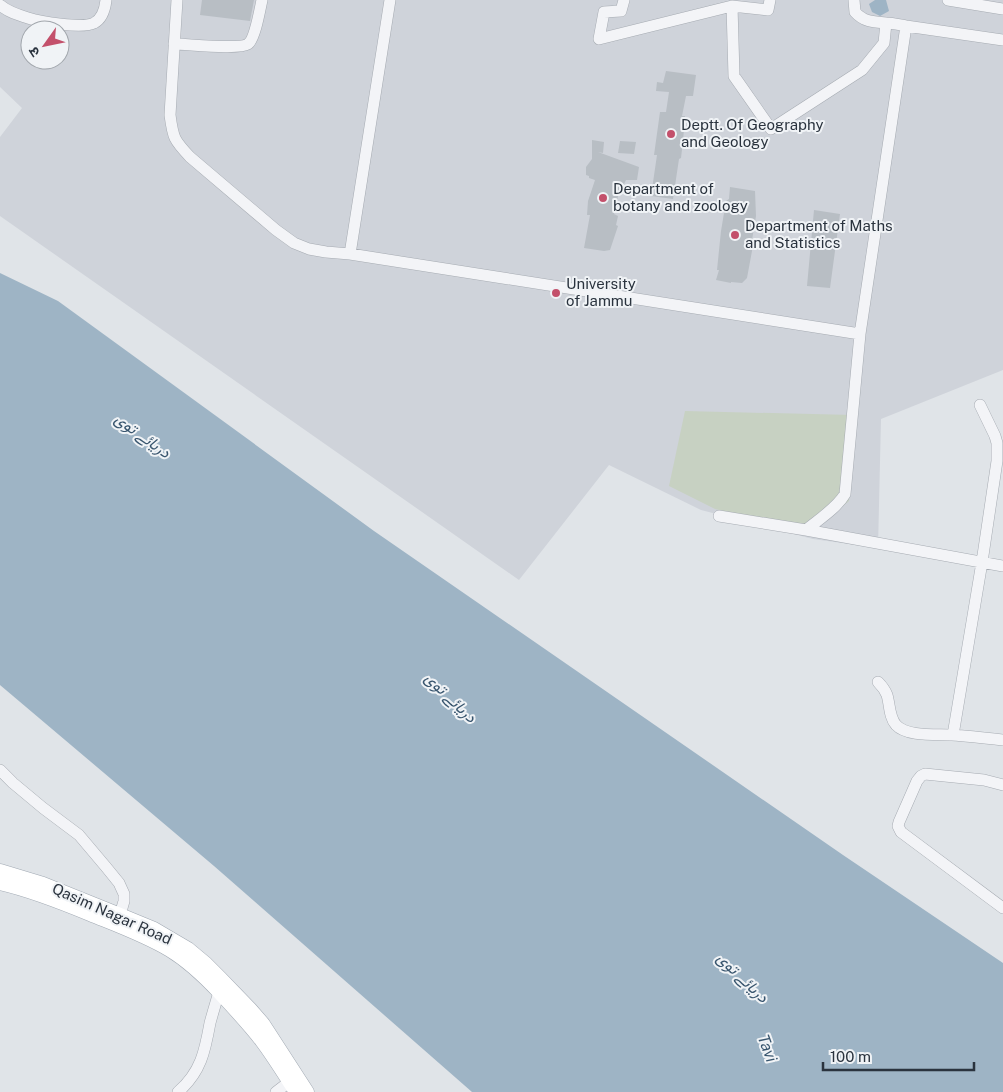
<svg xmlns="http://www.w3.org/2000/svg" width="1003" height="1092" viewBox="0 0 1003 1092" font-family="'Public Sans',Vazirmatn,'Noto Sans Devanagari',sans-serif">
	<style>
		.built { fill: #cfd3da; fill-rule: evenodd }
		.green { fill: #c7d1c2 }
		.water { fill: #9eb4c5 }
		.building { fill: #b8bec4 }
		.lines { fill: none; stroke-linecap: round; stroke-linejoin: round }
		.minor-casing { stroke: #a6abb2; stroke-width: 12 }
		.major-casing { stroke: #a1a9b3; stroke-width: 15 }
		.minor { stroke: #f3f4f7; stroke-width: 11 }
		.major { stroke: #fff; stroke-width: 14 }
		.poi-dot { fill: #c3506b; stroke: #f0f3f6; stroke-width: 2 }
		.labels { text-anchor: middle; stroke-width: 4; stroke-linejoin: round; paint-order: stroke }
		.poi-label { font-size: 15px; fill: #2a333e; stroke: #f0f3f6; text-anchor: start }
		.street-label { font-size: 15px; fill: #2a333e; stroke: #f0f3f6 }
		.water-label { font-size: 16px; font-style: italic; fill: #38556e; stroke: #f0f3f6 }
	</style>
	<rect width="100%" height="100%" fill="#e0e4e8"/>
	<path class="built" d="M0 0H1003V370L881 419 878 548 813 539 701 510 609 465 519 580 0 216V137L22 108 0 87ZM30 30H60V60H30Z"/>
	<path class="green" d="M685 411 853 415 849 501 813 531 715 509 669 486Z"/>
	<path class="water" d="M875 0H886L889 11 880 16 872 12 869 4Z
		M0 273 58 301 374 531 843 855 1003 963V1092H472L214 866 0 685Z"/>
	<path class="building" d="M202 0H254L250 21 200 15Z
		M666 71 696 75 693 96H686L682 116H685L683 141 681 158 679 159 673 199 651 196 657 155H654L660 112H666L669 92 656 91 657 82 663 83Z
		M592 140 604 142 603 153 598 152 639 167 637 180H626L624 184 621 183 614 214 618 216 616 225 618 226 610 250 604 251 584 248 590 215H587L588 201 595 180 589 178V176L586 175V167L592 159Z
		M620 141 636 142 634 154 618 153Z
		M730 187 755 191 756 216 752 240H753L752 251 747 278 742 283 731 282V283L716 280 719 270H717L721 231 726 201 729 199Z
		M814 210 840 214 830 288 807 286Z"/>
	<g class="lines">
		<g class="minor-casing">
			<path id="minor" d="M177 0 170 115C173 138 174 140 190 157L276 230 294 243 309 249 326 252 350 254
				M390 0 350 254 860 334 906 26 1003 40
				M624 0 621 11 604 12 599 39 732 6
				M770 0 768 10 732 6 734 76 771 129 862 70 884 43 886 23
				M854 0 855 12C864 22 873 22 886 23 893 23 900 25 906 26
				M948 0 1003 9
				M0 5C8 12 18 15 28 18 40 22 83 29 94 23 102 19 105 9 106 0
				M174 44C187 44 239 50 248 44 255 39 260 9 262 0
				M860 334 845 494C837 508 818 520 806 530L1003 566
				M719 516 806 530
				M878 682C882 686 885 690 887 695 890 705 889 717 896 725 907 737 937 734 952 735 969 736 986 738 1003 740
				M953 735 982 562 997 461V443L995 436 980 405
				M0 770 13 783 43 808 79 835 106 867 119 883 124 894V901L118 922
				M1003 785 984 780 925 774 921 776 917 781 899 822 898 826 901 832 1003 908
				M178 1092C201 1072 205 1051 210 1023 213 1012 216 1002 219 992
				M276 1092 289 1082"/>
		</g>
		<g class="major-casing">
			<path id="major" d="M0 871 43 884 120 915 154 929 188 949 206 964 220 978 250 1009 263 1024 307 1092
				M0 883C31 890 61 902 90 914 117 925 145 935 170 950 188 961 205 977 219 992 234 1008 249 1024 262 1041 274 1057 285 1075 296 1092"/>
		</g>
		<use href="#minor" class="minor"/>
		<use href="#major" class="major"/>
	</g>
	<g class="poi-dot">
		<circle cx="671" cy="134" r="5"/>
		<circle cx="603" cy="198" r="5"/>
		<circle cx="735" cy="235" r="5"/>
		<circle cx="556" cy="293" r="5"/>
	</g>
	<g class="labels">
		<g class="poi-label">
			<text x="681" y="130">Deptt. Of Geography<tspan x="681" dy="17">and Geology</tspan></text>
			<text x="613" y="194">Department of<tspan x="613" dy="17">botany and zoology</tspan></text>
			<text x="745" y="231">Department of Maths<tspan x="745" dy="17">and Statistics</tspan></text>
			<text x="566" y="289">University<tspan x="566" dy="17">of Jammu</tspan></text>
		</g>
		<g class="street-label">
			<text transform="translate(112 914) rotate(24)" y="5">Qasim Nagar Road</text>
		</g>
		<g class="water-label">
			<text transform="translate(143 435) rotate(36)" y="6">دریائے توی</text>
			<text transform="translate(451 697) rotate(44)" y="6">دریائے توی</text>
			<text transform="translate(743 977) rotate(44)" y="6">دریائے توی</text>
			<text transform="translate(768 1048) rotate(70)" y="6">Tavi</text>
		</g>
	</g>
	<g transform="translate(45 45) rotate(237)"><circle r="24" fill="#f0f3f6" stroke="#a1a6ac"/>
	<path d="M0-4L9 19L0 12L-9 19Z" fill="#c3506b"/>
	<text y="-8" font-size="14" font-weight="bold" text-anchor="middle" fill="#2a333e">उ</text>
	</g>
	<path d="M823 1062v8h151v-8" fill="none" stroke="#2a333e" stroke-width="2.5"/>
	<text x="830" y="1062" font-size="15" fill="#2a333e" stroke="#f0f3f6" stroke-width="4" paint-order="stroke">100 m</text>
</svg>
